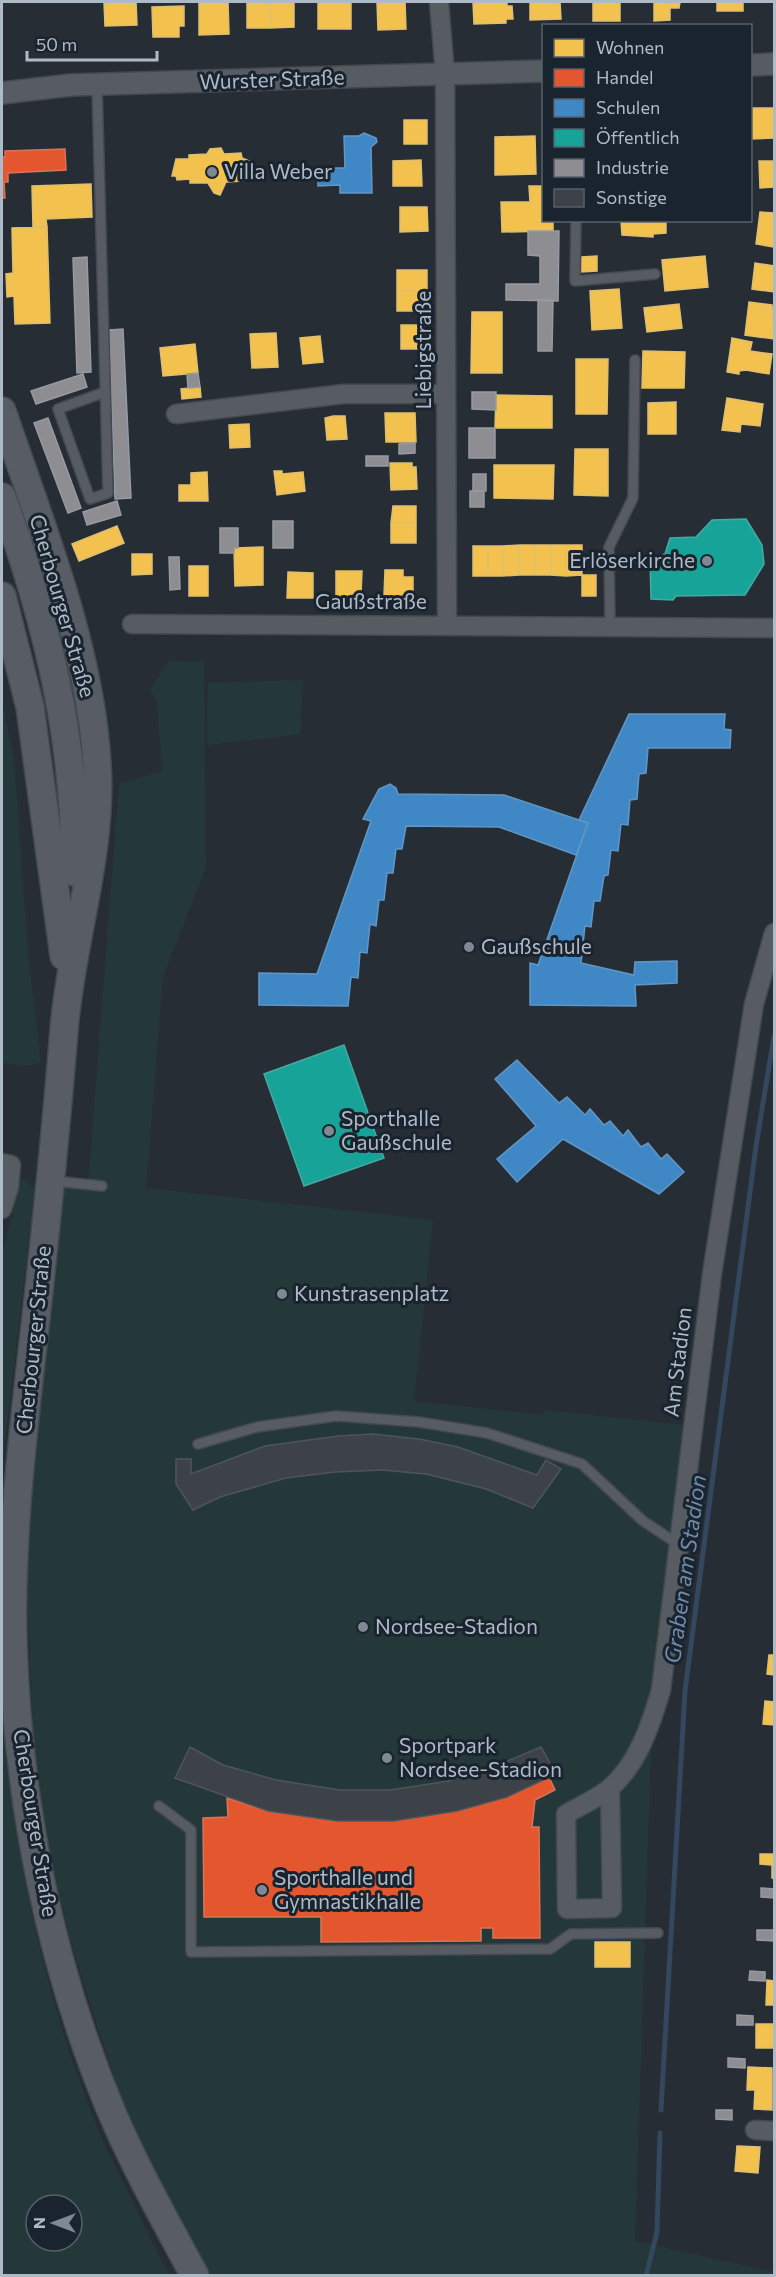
<svg xmlns="http://www.w3.org/2000/svg" width="776" height="2277" viewBox="0 0 776 2277" font-family="Commissioner,sans-serif">
	<style>
		.green { fill: #24383a; fill-rule: evenodd }
		.homes { fill: #f2c14e; stroke: #debf72; stroke-width: 1.5 }
		.shops { fill: #e4572e; stroke: #d4755c; stroke-width: 1.5 }
		.schools { fill: #3f88c5; stroke: #6197c6; stroke-width: 1.5 }
		.public { fill: #17a398; stroke: #45aaa6; stroke-width: 1.5 }
		.industry { fill: #8d8d92; stroke: #979aa2; stroke-width: 1.5 }
		.lines { fill: none; stroke-linecap: round; stroke-linejoin: round }
		.stream { stroke: #33475e; stroke-width: 5 }
		.building { fill: #3c4248; stroke: #4e545c; stroke-width: 1.5 }
		.service-casing { stroke: #44494f; stroke-width: 12 }
		.minor-casing { stroke: #44494f; stroke-width: 21 }
		.tertiary-casing { stroke: #44494f; stroke-width: 24 }
		.primary-casing { stroke: #444a51; stroke-width: 30 }
		.service { stroke: #565c62; stroke-width: 9 }
		.minor { stroke: #565c62; stroke-width: 18 }
		.tertiary { stroke: #565c62; stroke-width: 21 }
		.primary { stroke: #585d65; stroke-width: 27 }
		.poi-dot { fill: #7f8994; stroke: #1a242f; stroke-width: 2 }
		.labels { text-anchor: middle; stroke-width: 6; stroke-linejoin: round; paint-order: stroke }
		.street-label { font-size: 21px; fill: #afbac7; stroke: #1a242f }
		.poi-label { font-size: 21px; fill: #afbac7; stroke: #1a242f; text-anchor: start }
		.water-label { font-size: 22px; font-style: italic; fill: #6f8dab; stroke: #1a242f }
	</style>
	<rect width="100%" height="100%" fill="#272d34"/>
	<path class="green" d="M170 661 204 662 206 868 163 977 146 1188 433 1220 414 1401 543 1415 544 1410 686 1425 653 1685 635 2241 774 2272V2275H207L162 2194 128 2118 93 2014 70 1938 48 1846 33 1739 27 1577 34 1451 61 1188 88 1189 119 784 162 771 157 701 150 689Z
		M303 680 300 734 207 745 208 683Z
		M2 700 14 759 28 954 41 1062 29 1066 2 1063Z
		M21 1179 35 1187 2 1467V1256Z
		M2 1687C8 1831 42 1991 96 2124 106 2150 120 2174 131 2198 144 2224 155 2251 170 2275H2ZM36 2205H72V2241H36Z"/>
	<path class="homes" d="M104 2H136L137 25 105 26Z
		M199 2H228L229 34 199 35Z
		M247 2H270L271 28H247Z
		M270 2H294V27L271 28Z
		M318 2H351V29H318Z
		M377 2H405L406 29 378 30Z
		M473 2H507V6H512L513 19H506V23L474 24Z
		M530 2H560L561 19 530 20Z
		M593 2H620V21H593Z
		M654 2H680L679 8H670V20L654 21Z
		M717 2H743V11H717Z
		M184 6V26H179V37H153L152 7Z
		M750 108H774V138L750 139Z
		M404 120H427V144H404Z
		M535 136 536 174 495 175V137Z
		M221 148 224 154 241 153 242 158 252 162 255 168 242 176 243 181 226 182 220 195 214 193 208 183H190V179L177 180 176 176H172L176 159H189V155L207 154 210 149Z
		M774 152V187L760 188 759 161H774Z
		M421 160 422 186H393V161Z
		M91 184 92 217 46 219 47 227H33L32 186Z
		M529 186H544V220H553V231L502 232 501 202H530Z
		M400 207H427L428 231 400 232Z
		M760 212 774 213V247L756 244Z
		M621 220H666V233L653 234V237L622 235Z
		M47 227 50 323 15 324 14 296 7 297 6 274 13 273 12 228Z
		M597 256V271L581 272V257Z
		M705 256 708 287 665 291 662 260Z
		M755 263 774 266V292L752 289Z
		M397 270H427V291H397Z
		M619 289 622 328 592 330 590 291Z
		M397 291H427V311H397Z
		M749 302 772 305 774 339 745 335Z
		M679 304 682 328 647 332 644 308Z
		M472 312H502V373H471Z
		M401 325H429V349H401Z
		M276 333 278 367 252 368 250 334Z
		M320 336 323 362 303 364 300 338Z
		M732 338 752 342 750 351 772 354 769 374 746 370 739 371V374L727 372Z
		M195 344 198 373 163 376 160 348Z
		M643 351 685 352 684 388H642Z
		M576 359H608L607 414H576Z
		M200 387 201 397 182 399 181 389Z
		M496 395 552 396V428H495Z
		M727 398 763 404 760 426 741 424 740 432 722 430Z
		M676 402V434H648V403Z
		M385 413H415L416 442H386Z
		M333 416H345L347 439 327 440 325 418Z
		M249 424 250 447 230 448 229 425Z
		M575 449H608V496L574 495Z
		M390 463H412V467H416L417 489 391 490Z
		M494 465H554L553 499 494 498Z
		M274 471H282V474L303 472 305 491 277 495Z
		M207 472 208 501H179V485H191V473Z
		M393 506H416V523H391Z
		M391 523H416V543H391Z
		M117 526 124 543 79 561 72 544Z
		M519 545V575L503 576V546Z
		M519 545H535V575H519Z
		M535 545H551V575H535Z
		M551 545H566V576L551 575Z
		M566 545H582V575L566 576Z
		M473 546H488V576H473Z
		M488 546H503V576H488Z
		M263 547V585L235 586 234 548Z
		M132 554H152V574L132 575Z
		M189 566H208V596H189Z
		M385 570H403V577H413V597L384 596Z
		M336 571H362L361 594H351V600H336Z
		M288 572 313 573V598H287Z
		M582 575H596V596H582Z
		M769 1655H774V1675L767 1674Z
		M765 1701 774 1702V1725L763 1724Z
		M760 1854H774V1878H772V1865L760 1864Z
		M595 1942H630V1967H595Z
		M767 1980 774 1981V2005H766Z
		M756 2024H774V2048H756Z
		M748 2067 772 2068V2110L754 2109 755 2090H747Z
		M737 2146 760 2147 758 2173 735 2171Z"/>
	<path class="shops" d="M65 149 66 170 8 173V182H4L5 198H2V157H5V151Z
		M549 1777 555 1790 535 1800 532 1827H539L540 1938H493V1928H481V1941L321 1942V1917H204L203 1818 228 1817 227 1798 268 1811 338 1821H393L457 1811 507 1797Z"/>
	<path class="schools" d="M364 133 376 138 377 142 371 147 372 193H340V185L318 186V168H345L344 136H359Z
		M629 714H725L724 729 731 730 730 748H648L646 773 639 774 637 799 630 800 628 825 621 824 618 851 611 850 608 875 604 876 600 901H594L591 927 585 926 581 963 634 975 635 962 677 961V983L635 985 636 1006 530 1005V963L538 965 588 823 579 820Z
		M390 784 396 788 398 794 504 795 588 823 576 855 499 827 406 826 402 849H396L393 873H387L384 900H379L376 926 370 924 367 953 360 952 358 978 351 977 348 1006 259 1005V973L317 974 371 821 363 819 379 789Z
		M517 1060 559 1103 567 1097 585 1115 590 1109 604 1125 610 1121 623 1136 628 1130 641 1147 648 1143 661 1159 667 1154 684 1172 659 1194 563 1139 517 1182 497 1159 536 1126 495 1079Z"/>
	<path class="public" d="M746 519 762 545 764 564 745 595 676 596 673 600 651 599 650 558 665 554 670 538 696 537 712 520Z
		M344 1045 384 1158 304 1186 264 1074Z"/>
	<path class="industry" d="M528 231H559L558 301 506 300V284H540V256L528 255Z
		M87 257 91 372 77 373 73 258Z
		M538 300H553L552 351H538Z
		M123 329 131 498 115 499 109 330Z
		M198 373 200 387 188 388 187 374Z
		M83 374 87 387 36 404 31 391Z
		M472 392H496V410L472 409Z
		M48 418 81 508 68 513 34 423Z
		M469 428H495V458H469Z
		M415 443V453L399 454V444Z
		M366 456H388V466H366Z
		M473 474H486V491H473Z
		M470 491H484V507H470Z
		M117 501 121 515 87 525 83 512Z
		M273 521H293V548H273Z
		M220 528H238V548H234V553H220Z
		M169 557H179L180 589 170 590Z
		M761 1888 774 1889V1898L761 1897Z
		M757 1930H774V1941L757 1940Z
		M750 1971 765 1972V1981L749 1980Z
		M737 2015 753 2016V2025H737Z
		M728 2058 745 2059V2068L728 2067Z
		M716 2110H732V2120L716 2119Z"/>
	<g class="lines">
		<path class="stream" d="M661 2110 685 1691 756 1146 774 1036
			M646 2276 657 2232 660 2133"/>
	</g>
	<path class="building" d="M373 1434 419 1439 458 1447 537 1475 546 1460 561 1469 533 1508 486 1489 426 1474 382 1470 335 1472 286 1478 220 1497 193 1510 176 1484V1459H191V1474L265 1446 338 1436Z
		M190 1747 223 1765 276 1780 340 1790H390L449 1781 496 1766 541 1747 556 1774 507 1797 457 1811 393 1821H338L268 1811 175 1778Z"/>
	<g class="lines">
		<g class="service-casing">
			<path id="service" d="M97 85 108 493 90 499 58 409 105 392
				M576 220 575 281 655 274
				M610 627 609 547 633 498 635 360
				M54 1181 102 1186
				M198 1444 257 1427 336 1416 419 1422 487 1433 582 1464 643 1521 678 1544
				M159 1806 191 1830V1952L550 1949 571 1934 658 1933"/>
		</g>
		<g class="minor-casing">
			<path id="minor" d="M439 2 445 74 447 625
				M176 414 343 394H446
				M132 624 774 628
				M2 1163 11 1165 9 1187 2 1209
				M610 1788 612 1908 567 1909 566 1814C580 1806 598 1798 610 1788 638 1764 651 1724 661 1690L712 1274 754 1004 774 933
				M755 2130 774 2131"/>
		</g>
		<g class="tertiary-casing">
			<path id="tertiary" d="M750 65 774 64
				M2 93 71 85 544 71"/>
		</g>
		<g class="primary-casing">
			<path id="primary" d="M2 411C40 523 90 645 97 764 103 853 71 941 64 1030 56 1130 46 1228 35 1327 23 1432 10 1538 13 1644 18 1804 50 1965 112 2113 136 2169 166 2222 195 2276
				M2 497C47 621 76 739 75 872
				M2 596 30 707 64 956"/>
		</g>
		<use href="#service" class="service"/>
		<use href="#minor" class="minor"/>
		<use href="#tertiary" class="tertiary"/>
		<use href="#primary" class="primary"/>
	</g>
	<g class="poi-dot">
		<circle cx="212" cy="172" r="6"/>
		<circle cx="707" cy="561" r="6"/>
		<circle cx="469" cy="947" r="6"/>
		<circle cx="329" cy="1131" r="6"/>
		<circle cx="282" cy="1294" r="6"/>
		<circle cx="363" cy="1627" r="6"/>
		<circle cx="387" cy="1758" r="6"/>
		<circle cx="262" cy="1890" r="6"/>
	</g>
	<g class="labels">
		<g class="street-label">
			<text transform="translate(272 80) rotate(-2)" y="7">Wurster Straße</text>
			<text transform="translate(424 350) rotate(-90)" y="7">Liebigstraße</text>
			<text x="371" y="609">Gaußstraße</text>
			<text transform="translate(62 606) rotate(74)" y="7">Cherbourger Straße</text>
			<text transform="translate(34 1340) rotate(-84)" y="7">Cherbourger Straße</text>
			<text transform="translate(678 1362) rotate(-83)" y="7">Am Stadion</text>
			<text transform="translate(35 1823) rotate(81)" y="7">Cherbourger Straße</text>
		</g>
		<g class="poi-label">
			<text x="224" y="179">Villa Weber</text>
			<text x="695" y="568" text-anchor="end">Erlöserkirche</text>
			<text x="481" y="954">Gaußschule</text>
			<text x="341" y="1126">Sporthalle<tspan x="341" dy="24">Gaußschule</tspan></text>
			<text x="294" y="1301">Kunstrasenplatz</text>
			<text x="375" y="1634">Nordsee-Stadion</text>
			<text x="399" y="1753">Sportpark<tspan x="399" dy="24">Nordsee-Stadion</tspan></text>
			<text x="274" y="1885">Sporthalle und<tspan x="274" dy="24">Gymnastikhalle</tspan></text>
		</g>
		<g class="water-label">
			<text transform="translate(685 1569) rotate(-82)" y="8">Graben am Stadion</text>
		</g>
	</g>
	<rect width="776" height="2277" fill="none" stroke="#afbac7" stroke-width="6"/>
	<rect x="542" y="24" width="210" height="198" fill="#1a242f" stroke="#56606c" stroke-width="1.5"/>
	<rect x="554" y="39" width="30" height="18" fill="#f2c14e" stroke="#56606c" stroke-width="1.5"/>
	<text x="596" y="54" font-size="18" fill="#afbac7">Wohnen</text>
	<rect x="554" y="69" width="30" height="18" fill="#e4572e" stroke="#56606c" stroke-width="1.5"/>
	<text x="596" y="84" font-size="18" fill="#afbac7">Handel</text>
	<rect x="554" y="99" width="30" height="18" fill="#3f88c5" stroke="#56606c" stroke-width="1.5"/>
	<text x="596" y="114" font-size="18" fill="#afbac7">Schulen</text>
	<rect x="554" y="129" width="30" height="18" fill="#17a398" stroke="#56606c" stroke-width="1.5"/>
	<text x="596" y="144" font-size="18" fill="#afbac7">Öffentlich</text>
	<rect x="554" y="159" width="30" height="18" fill="#8d8d92" stroke="#56606c" stroke-width="1.5"/>
	<text x="596" y="174" font-size="18" fill="#afbac7">Industrie</text>
	<rect x="554" y="189" width="30" height="18" fill="#3c4248" stroke="#56606c" stroke-width="1.5"/>
	<text x="596" y="204" font-size="18" fill="#afbac7">Sonstige</text>
	<g transform="translate(54 2223) rotate(270)"><circle r="28" fill="#1a242f" stroke="#56606c" stroke-width="1.5"/>
	<path d="M0-4.5L10 22L0 15L-10 22Z" fill="#7f8994"/>
	<text y="-9" font-size="16" font-weight="bold" text-anchor="middle" fill="#afbac7">N</text>
	</g>
	<path d="M27 51v9h130v-9" fill="none" stroke="#afbac7" stroke-width="3"/>
	<text x="36" y="51" font-size="18" fill="#afbac7" stroke="#1a242f" stroke-width="4.5" paint-order="stroke">50 m</text>
</svg>
